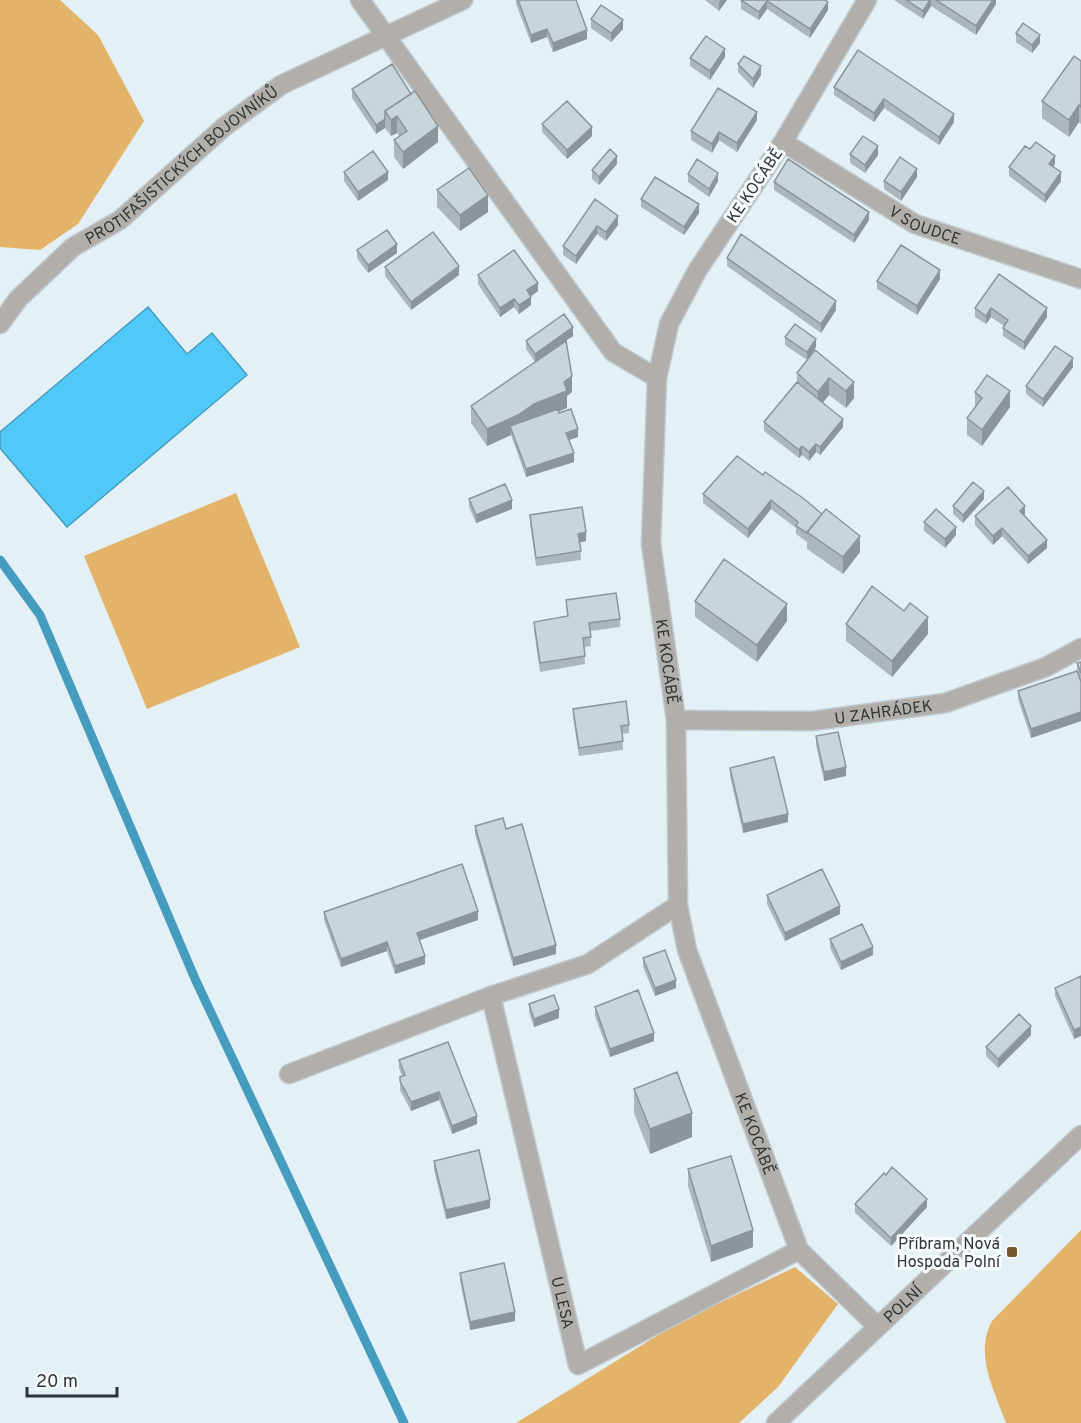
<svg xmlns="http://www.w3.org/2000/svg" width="1081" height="1423" viewBox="0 0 1081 1423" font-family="Overpass,sans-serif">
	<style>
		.green { fill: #e4b36a }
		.water { fill: #50c9f9; stroke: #469cbe; stroke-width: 1.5 }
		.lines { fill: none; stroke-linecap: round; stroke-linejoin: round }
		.stream { stroke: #469cbe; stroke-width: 9 }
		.minor-casing { stroke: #bfcad0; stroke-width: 21 }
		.minor { stroke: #b2afaa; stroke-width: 18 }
		.wall { fill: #acb7bc }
		.shaded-wall { fill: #8c9599 }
		.building { fill: #c8d5db; stroke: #8c9599; stroke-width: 1.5 }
		.poi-dot { fill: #765a2d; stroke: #f6fcfe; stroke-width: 2 }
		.labels { text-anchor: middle; stroke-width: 6; stroke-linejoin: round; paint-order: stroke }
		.street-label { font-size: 16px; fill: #2f3436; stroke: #f6fcfe }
		.poi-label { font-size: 16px; fill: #2f3436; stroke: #f6fcfe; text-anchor: end }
	</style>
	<rect width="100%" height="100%" fill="#e3f0f6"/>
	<path class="green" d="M0 0H60L98 35 144 121 78 224 40 250 0 247Z
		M236 493 300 647 147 709 84 556Z
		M1081 1230V1423H1006C994 1390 974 1354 992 1321Z
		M795 1267 838 1304 778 1387 739 1423H516L679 1322Z"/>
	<path class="water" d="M148 307 187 354 212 333 247 375 67 527 0 448V432Z"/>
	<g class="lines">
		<path class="stream" d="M0 560 40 615 196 981 404 1423"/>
		<g class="minor-casing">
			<g id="minor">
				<path d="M360 0 613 352 657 378"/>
				<path id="s1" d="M867 0 783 142 697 271 669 324 657 378 651 544 676 720 678 905 687 950 799 1250 878 1327"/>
				<path id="s2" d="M783 142 915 224 1081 279"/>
				<path id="s3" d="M0 324 18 299 73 247 120 220 224 127 281 85 463 0"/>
				<path id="s4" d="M676 720 812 721 945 703 1046 667 1081 648"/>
				<path id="s5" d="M491 996 578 1365 799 1250"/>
				<path d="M289 1074 491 996 588 964 678 905"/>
				<path id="s6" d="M776 1423 1081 1135"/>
			</g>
		</g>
		<use href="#minor" class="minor"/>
	</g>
	<path class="wall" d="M516 0H576L587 39 553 52 547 37 531 43 516 4Z
		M705 0H727L719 11Z
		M741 0H825L828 10 810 38 767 9 759 20 741 9Z
		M894 0H996V4L976 35 931 6 923 19Z
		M591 19 623 29 611 42 591 28Z
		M1016 33 1040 43 1032 53 1016 42Z
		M858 50 954 122 939 145 884 108 874 122 834 95V87Z
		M725 57 710 80 690 66V58Z
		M1081 61V124L1079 122 1069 137 1042 118V101Z
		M738 64 761 75 753 88 738 72Z
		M352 89 438 142 403 169 394 157V140L399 136 397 133 391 136 385 128 376 134 352 98Z
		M757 120 737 152 719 140 712 153 691 140V131Z
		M542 124 592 136 567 159 542 132Z
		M850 154 878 155 865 173 850 163Z
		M617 164 599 185 592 179V170Z
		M1055 164 1053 167 1061 181 1045 203 1009 176V167Z
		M344 172 388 180 358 201 344 181Z
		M688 174 718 181 709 197 688 182Z
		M917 177 901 201 884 189V181Z
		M774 182 869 220 854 243 774 190Z
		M437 190 488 212 460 231 437 207Z
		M595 199 618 225 606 241 597 234 576 264 563 255V246Z
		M641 199 699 213 684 235 641 207Z
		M357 250 397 253 368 273 357 258Z
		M727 258 836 310 821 333 727 266Z
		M385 267 459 275 411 310 385 276Z
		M999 274 1047 317 1024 350 1003 336V328L1004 326 991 317 986 324 975 317V308Z
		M478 275 538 291 531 296V305L519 314 514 307 500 317 478 284Z
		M940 279 917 315 877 289V281Z
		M573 336 562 343 572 392 567 396V408L559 411 578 437 569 440 574 462 526 477 511 435 487 446 471 423V406L535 362 526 349V341Z
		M785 337 816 347 807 360 785 345Z
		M815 350 854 398 846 408 829 395 823 403 843 427 820 455 816 452 809 461 802 455 799 458 764 431V422L797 382V373Z
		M1073 367 1043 407 1026 394V386Z
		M975 392 1010 407 982 446 967 435V418L975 407Z
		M737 456 860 552 843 574 807 549V542L796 534V528L771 509 748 538 703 503V494Z
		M469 499 512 509 476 523 469 507Z
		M984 499 963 523 953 514V506Z
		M1025 514 1024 515 1047 548 1028 564 1002 536 993 545 975 525V516Z
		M530 515 586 541 580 542 581 560 536 566 530 523Z
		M924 522 956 535 945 548 924 531Z
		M566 600 620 619V627L590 631 591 646 584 647 585 664 540 672 534 630V622L567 617Z
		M695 601 787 621 757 662 695 617Z
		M846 624 928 634 892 677 846 641Z
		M1081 662V721L1031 738 1018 699V691L1077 671V663Z
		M573 709 629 725V733L622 734 623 750 579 756 573 717Z
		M816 736 846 776 824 781 816 745Z
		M730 768 788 822 743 833 730 776Z
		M475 826 506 829 556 954 513 966 475 834Z
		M767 895 840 914 785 941 767 904Z
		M324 912 478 920 419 940 425 964 395 974 387 951 341 967 324 920Z
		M830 939 873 955 841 970 830 948Z
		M643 958 676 988 655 996 643 967Z
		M1081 976 1074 1039 1055 996V988Z
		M529 1004 559 1018 534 1027 529 1013Z
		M595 1007 654 1041 610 1057 595 1016Z
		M1031 1035 998 1068 986 1056V1047Z
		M399 1060 477 1124 452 1134 439 1100 411 1111 400 1090V1077L402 1076 399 1068Z
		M634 1089 692 1137 650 1154 634 1113Z
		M434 1161 490 1208 446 1219 434 1170Z
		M688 1169 753 1247 711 1262 688 1186Z
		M886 1175 927 1207 891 1246 855 1213V1204Z
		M460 1273 515 1321 470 1330 460 1281Z"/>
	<path class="shaded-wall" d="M721 0H727L719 11V2Z
		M930 0H931V6L923 19V11Z
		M993 0H996V4L976 35V26Z
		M767 1V9L759 20V12Z
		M828 2V10L810 38V29Z
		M623 20V29L611 42V33Z
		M547 29V37L531 43V35Z
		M587 30V39L553 52V43Z
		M1040 35V43L1032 53V45Z
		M725 49V57L710 80V71Z
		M761 66V75L753 88V79Z
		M884 99V108L874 122V113Z
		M1079 105V122L1069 137V120Z
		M757 112V120L737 152V143Z
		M954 114V122L939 145V137Z
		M397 116V133L391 136V120Z
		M385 119V128L376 134V125Z
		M438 126V142L403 169V152Z
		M592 127V136L567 159V150Z
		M719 132V140L712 153V144Z
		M878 146V155L865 173V165Z
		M617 156V164L599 185V177Z
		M1055 156V164L1049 172V164Z
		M917 169V177L901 201V192Z
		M388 172V180L358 201V192Z
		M1061 172V181L1045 203V195Z
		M718 173V181L709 197V189Z
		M488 195V212L460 231V215Z
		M699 204V213L684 235V227Z
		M869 212V220L854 243V235Z
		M618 216V225L606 241V232Z
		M597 226V234L576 264V256Z
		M397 244V253L368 273V265Z
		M459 266V275L411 310V302Z
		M940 270V279L917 315V306Z
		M538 283V291L527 299V290Z
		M531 297V305L519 314V305Z
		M514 299V307L500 317V308Z
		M836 301V310L821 333V324Z
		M991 308V317L986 324V316Z
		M1047 308V317L1024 350V342Z
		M573 327V336L535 362V354Z
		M816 339V347L807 360V352Z
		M1073 358V367L1043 407V399Z
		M572 376V392L567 396V408L534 421 510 426 511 435 487 446V429L564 382Z
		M829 378V395L818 408V392Z
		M854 382V398L846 408V391Z
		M1010 391V407L982 446V430Z
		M843 419V427L820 455V447Z
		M578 429V437L566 441V433Z
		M816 444V452L809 461V452Z
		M802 446V455L799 458V450Z
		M574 453V462L526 477V469Z
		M984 491V499L963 523V515Z
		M512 500V509L476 523V515Z
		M771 500V509L748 538V529Z
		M1025 506V514L1020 519V511Z
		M956 527V535L945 548V539Z
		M1002 528V536L993 545V536Z
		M586 532V541L578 543V534Z
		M860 536V552L843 574V557Z
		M1047 540V548L1028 564V556Z
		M787 604V621L757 662V645Z
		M928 617V634L892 677V661Z
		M1081 712V721L1031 738V729Z
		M846 767V776L824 781V772Z
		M788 814V822L743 833V824Z
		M840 906V914L785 941V933Z
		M478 911V920L417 941V933Z
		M387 942V951L341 967V959Z
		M556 945V954L513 966V958Z
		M873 947V955L841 970V962Z
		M425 956V964L395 974V966Z
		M676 980V988L655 996V988Z
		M559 1009V1018L534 1027V1019Z
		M1031 1026V1035L998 1068V1059Z
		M1081 1027V1036L1074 1039V1030Z
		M654 1033V1041L610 1057V1049Z
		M439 1092V1100L411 1111V1102Z
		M692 1113V1137L650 1154V1129Z
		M477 1116V1124L452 1134V1126Z
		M927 1199V1207L891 1246V1238Z
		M490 1200V1208L446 1219V1210Z
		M753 1230V1247L711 1262V1246Z
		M515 1312V1321L470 1330V1322Z"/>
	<path class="building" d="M518 0H576L587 30 553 43 547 29 531 35Z
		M741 0H825L828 2 810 29 767 1 759 12Z
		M906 0H930L923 11Z
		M936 0H993L976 26Z
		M601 5 623 20 611 33 591 19Z
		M1023 23 1040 35 1032 45 1016 33Z
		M706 36 725 49 710 71 690 58Z
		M858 50 954 114 939 137 884 99 874 113 834 87Z
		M744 56 761 66 753 79 738 64Z
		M1074 56 1081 61V107L1079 105 1069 120 1042 101Z
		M392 64 411 94 385 111V119L376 125 352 89Z
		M718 88 757 112 737 143 719 132 712 144 691 131Z
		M415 91 438 126 403 152 394 140 407 131 397 116 391 120 385 111Z
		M567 101 592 127 567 150 542 124Z
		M863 136 878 146 865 165 850 154Z
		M1036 142 1055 156 1049 164 1061 172 1045 195 1009 167 1025 146 1030 149Z
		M610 149 617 156 599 177 592 170Z
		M373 151 388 172 358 192 344 172Z
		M900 157 917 169 901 192 884 181Z
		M697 159 718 173 709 189 688 174Z
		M788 159 869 212 854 235 774 182Z
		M469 168 488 195 460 215 437 190Z
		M655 177 699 204 684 227 641 199Z
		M595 199 618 216 606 232 597 226 576 256 563 246Z
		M387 230 397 244 368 265 357 250Z
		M433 232 459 266 411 302 385 267Z
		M741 234 836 301 821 324 727 258Z
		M901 245 940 270 917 306 877 281Z
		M514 250 538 283 527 290 531 297 519 305 514 299 500 308 478 275Z
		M999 274 1047 308 1024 342 1003 328 1008 320 991 308 986 316 975 308Z
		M564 314 573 327 535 354 526 341Z
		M795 324 816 339 807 352 785 337Z
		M566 341 572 376 564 382 567 391 534 404 518 415 487 429 471 406Z
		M1055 346 1073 358 1043 399 1026 386Z
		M815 350 854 382 846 391 829 378 818 392 797 373Z
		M987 375 1010 391 982 430 967 418 982 398 975 392Z
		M797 382 843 419 820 447 816 444 809 452 802 446 799 450 764 422Z
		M558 409 559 413 571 409 578 429 566 433 574 453 526 469 510 426Z
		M737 456 763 475 765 472 803 498 822 514 807 533 796 526 798 522 771 500 748 529 703 494Z
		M973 482 984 491 963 515 953 506Z
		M505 484 512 500 476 515 469 499Z
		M1008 487 1025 506 1020 511 1047 540 1028 556 1002 528 993 536 975 516Z
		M582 507 586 532 578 534 581 551 536 558 530 515Z
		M826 509 860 536 843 557 807 532Z
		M936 509 956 527 945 539 924 522Z
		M724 559 787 604 757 645 695 601Z
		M872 586 904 611 910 603 928 617 892 661 846 624Z
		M616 593 620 619 589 623 591 637 583 638 585 656 540 663 534 622 568 616 566 600Z
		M1081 662V673L1077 663Z
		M1077 671 1081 682V712L1031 729 1018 691Z
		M626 701 629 725 621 726 623 741 579 748 573 709Z
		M838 732 846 767 824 772 816 736Z
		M774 757 788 814 743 824 730 768Z
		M503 818 506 829 522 824 556 945 513 958 475 826Z
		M462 864 478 911 417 933 425 956 395 966 387 942 341 959 324 912Z
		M822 869 840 906 785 933 767 895Z
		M862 924 873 947 841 962 830 939Z
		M665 950 676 980 655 988 643 958Z
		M1081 976V1027L1074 1030 1055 988Z
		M638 990 654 1033 610 1049 595 1007Z
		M554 995 559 1009 534 1019 529 1004Z
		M1019 1014 1031 1026 998 1059 986 1047Z
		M448 1042 477 1116 452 1126 439 1092 411 1102 400 1081V1077L405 1075 399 1060Z
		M677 1072 692 1113 650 1129 634 1089Z
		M479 1150 490 1200 446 1210 434 1161Z
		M731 1156 753 1230 711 1246 688 1169Z
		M892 1167 927 1199 891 1238 855 1204 884 1173 886 1175Z
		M504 1263 515 1312 470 1322 460 1273Z"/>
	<rect class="poi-dot" x="1006" y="1246" width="12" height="12" rx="3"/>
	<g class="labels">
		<g class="street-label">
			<text dy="6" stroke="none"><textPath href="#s3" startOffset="243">PROTIFAŠISTICKÝCH BOJOVNÍKŮ</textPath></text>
			<text transform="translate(754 185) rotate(-56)" y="6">KE KOCÁBĚ</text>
			<text dy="6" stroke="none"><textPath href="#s2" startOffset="165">V SOUDCE</textPath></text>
			<text dy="6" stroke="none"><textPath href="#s1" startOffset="720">KE KOCÁBĚ</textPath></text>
			<text dy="6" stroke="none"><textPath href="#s4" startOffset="208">U ZAHRÁDEK</textPath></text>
			<text dy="6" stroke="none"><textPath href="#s1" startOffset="1206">KE KOCÁBĚ</textPath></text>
			<text dy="6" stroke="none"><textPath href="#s5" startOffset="315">U LESA</textPath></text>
			<text dy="6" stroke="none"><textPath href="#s6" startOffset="174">POLNÍ</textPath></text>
		</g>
		<g class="poi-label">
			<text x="1000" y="1249">Příbram, Nová<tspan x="1000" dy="18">Hospoda Polní</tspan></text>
		</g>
	</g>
	<path d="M27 1387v9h90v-9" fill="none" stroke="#2f3436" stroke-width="3"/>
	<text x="36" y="1387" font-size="18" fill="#2f3436" stroke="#f6fcfe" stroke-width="4.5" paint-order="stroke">20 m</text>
</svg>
